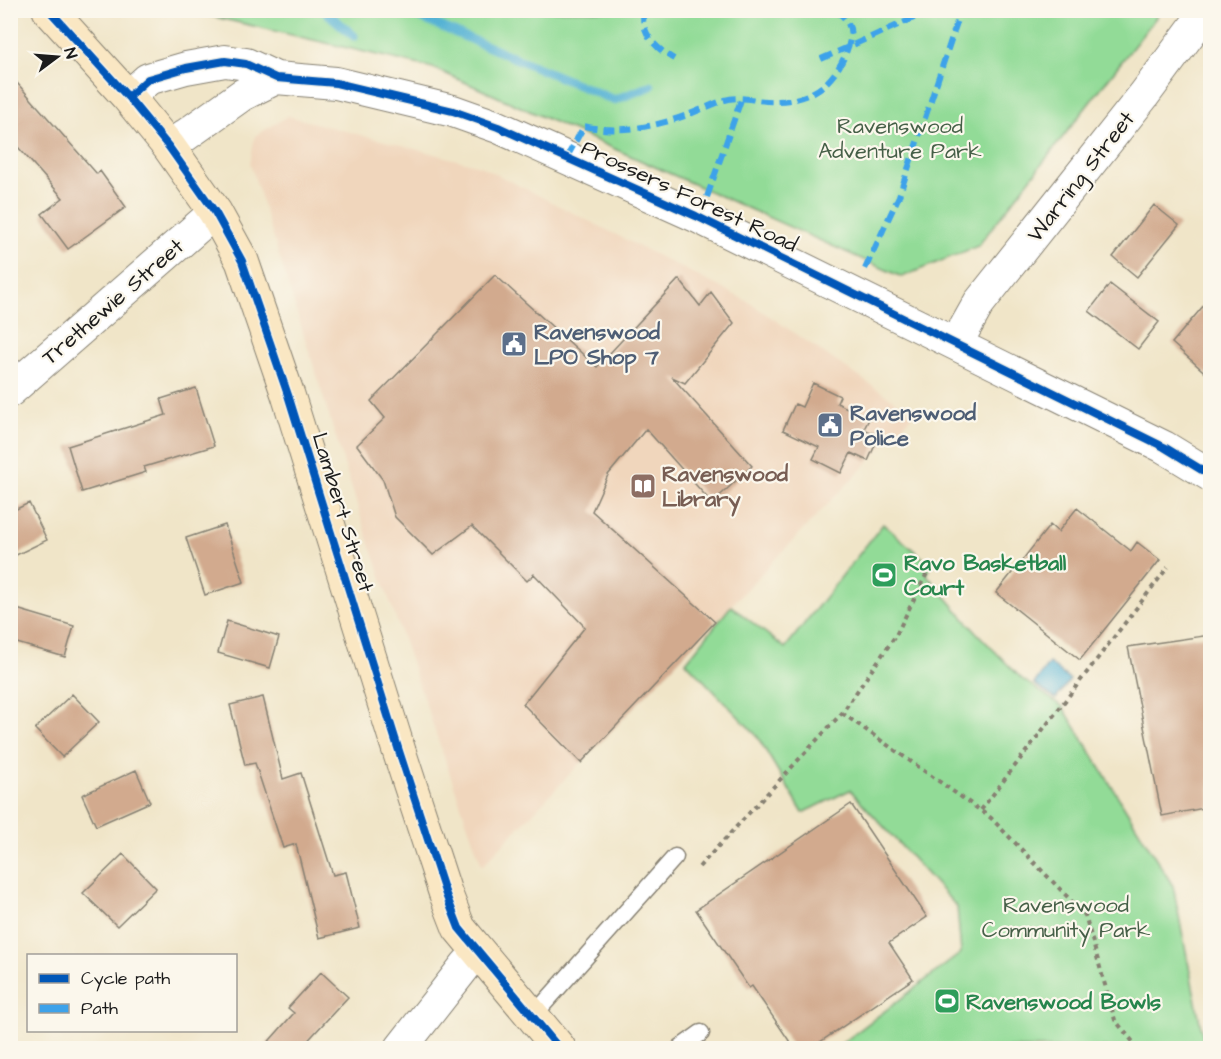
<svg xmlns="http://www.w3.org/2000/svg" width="1221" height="1059" viewBox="0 0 1221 1059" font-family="'Architects Daughter',sans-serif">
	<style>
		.built { fill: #f0d6bc }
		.green { fill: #92db97; stroke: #577c5a; stroke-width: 1.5 }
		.water { fill: #55b2d4; stroke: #386778; stroke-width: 1.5 }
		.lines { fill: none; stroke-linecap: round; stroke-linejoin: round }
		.stream { stroke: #55b2d4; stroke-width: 9 }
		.building { fill: #d2aa8e }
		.lane-casing { stroke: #868072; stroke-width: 19 }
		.street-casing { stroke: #868072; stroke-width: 34 }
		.secondary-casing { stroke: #868072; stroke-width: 35 }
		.path { stroke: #868072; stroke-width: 4; stroke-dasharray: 4.5 4.5; stroke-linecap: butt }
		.lane { stroke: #fff; stroke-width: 16 }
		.street { stroke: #fff; stroke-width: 32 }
		.secondary { stroke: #fae7c3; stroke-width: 33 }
		.quiet { stroke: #3da2ea; stroke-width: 6; stroke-dasharray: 12 6; stroke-linecap: butt }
		.cycleway-casing { stroke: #fbf7ec; stroke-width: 11 }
		.cycleway { stroke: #0057b8; stroke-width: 8 }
		.labels { text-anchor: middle; stroke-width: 4.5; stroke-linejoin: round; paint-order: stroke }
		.park-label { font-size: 22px; fill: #455f47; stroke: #fbf7ec }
		.street-label { font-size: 22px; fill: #1c1c1c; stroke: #fbf7ec }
		.service-label { font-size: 22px; font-weight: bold; fill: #4e5e75; stroke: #fbf7ec; text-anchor: start }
		.education-label { font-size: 22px; font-weight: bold; fill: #785e54; stroke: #fbf7ec; text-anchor: start }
		.leisure-label { font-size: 22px; font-weight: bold; fill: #27864d; stroke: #fbf7ec; text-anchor: start }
	</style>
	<rect width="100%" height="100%" fill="#fbf7ec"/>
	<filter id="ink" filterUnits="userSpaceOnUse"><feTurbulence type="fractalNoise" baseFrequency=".0167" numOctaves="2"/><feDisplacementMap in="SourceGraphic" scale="12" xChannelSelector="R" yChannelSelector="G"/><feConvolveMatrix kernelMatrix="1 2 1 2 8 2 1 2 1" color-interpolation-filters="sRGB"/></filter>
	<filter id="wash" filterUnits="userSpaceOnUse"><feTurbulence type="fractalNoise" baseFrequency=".008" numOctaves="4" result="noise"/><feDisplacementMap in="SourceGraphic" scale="24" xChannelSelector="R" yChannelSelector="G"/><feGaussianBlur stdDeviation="1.35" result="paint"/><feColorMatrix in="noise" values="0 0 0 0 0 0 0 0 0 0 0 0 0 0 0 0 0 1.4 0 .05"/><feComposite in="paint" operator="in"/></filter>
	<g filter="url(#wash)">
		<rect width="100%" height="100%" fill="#f0e5c8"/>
		<path class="built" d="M288 116 480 166 747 301 914 414 482 866 363 524 250 163 255 136Z"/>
		<path class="green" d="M189 11 1161 10V11L978 246 902 277 433 68Z
			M883 524 931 565 927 575 975 631 1022 679 1063 707 1173 886 1203 1037 1210 1048H836L961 953 957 907 850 790 803 813 757 736 686 662 731 606 785 648Z"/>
		<path class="water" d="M1049 663 1070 680 1056 699 1034 684Z"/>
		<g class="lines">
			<path class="stream" d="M324 10 354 36
				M402 10 614 100 651 86"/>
		</g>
		<g id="blocks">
			<path class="building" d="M10 75 97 174 100 171 126 207 68 249 42 214 63 198 10 138Z
				M1154 205 1179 225 1137 277 1113 257Z
				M495 275 597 367 679 279 700 306 711 292 734 323 685 383 672 377 752 466 712 503 646 429 608 475 592 511 715 622 581 763 523 704 585 627 534 574 527 581 472 526 433 555 395 517 383 480 357 445 385 418 371 401Z
				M1110 284 1159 322 1138 349 1089 311Z
				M1210 298V377L1172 343Z
				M813 383 840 396 837 403 869 419 864 429 879 436 868 461 851 453 841 473 813 459 819 447 783 430 795 404 802 407Z
				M196 388 214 446 144 467 146 472 82 492 68 446 166 415 161 399Z
				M29 503 47 540 10 558V512Z
				M1077 508 1131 551 1137 542 1160 560 1080 660 996 593 1050 525 1058 532Z
				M225 525 244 582 205 595 186 538Z
				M10 607 74 626 65 657 10 641Z
				M227 621 279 637 270 668 218 653Z
				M1210 635V807L1162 816 1128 647Z
				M72 694 99 722 62 757 35 729Z
				M263 697 283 779 301 773 333 875 346 872 360 928 319 938 296 844 283 848 255 763 245 765 230 705Z
				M136 770 150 802 96 826 82 795Z
				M851 804 927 917 889 943 913 979 811 1048H794L752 986 749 988 696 910Z
				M123 854 156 888 117 926 83 893Z
				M321 972 348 997 301 1048H263L294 1013 288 1008Z"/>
		</g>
	</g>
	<g filter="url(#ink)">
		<use href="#blocks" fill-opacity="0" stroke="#868072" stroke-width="1.5"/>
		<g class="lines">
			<g class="lane-casing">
				<path id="lane" d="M532 1017 675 857
					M680 1048 701 1033"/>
			</g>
			<g class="street-casing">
				<path id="street" d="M128 97 148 79 186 68 225 61 246 64 276 78 336 83 453 111 498 127 696 216 1164 447 1210 475
					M169 147 242 95 276 78
					M956 344 979 303 1144 95 1207 10
					M10 391 215 212
					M401 1048 466 965 478 952"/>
			</g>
			<g class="secondary-casing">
				<path id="secondary" d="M49 10 128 97 169 147 215 212 242 261 288 395 399 751 445 892 459 928 559 1048"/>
			</g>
			<path class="path" d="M842 713 991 818 1085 915 1115 1020 1138 1048
				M981 810 1168 567
				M699 867 842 713 896 635 931 565"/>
			<use href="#lane" class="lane"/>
			<use href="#street" class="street"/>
			<use href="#secondary" class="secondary"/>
			<path class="quiet" d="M644 10C639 33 657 49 674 59
				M821 59 932 10
				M567 157 584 126C618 134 654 127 687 115 699 111 712 104 725 100 741 96 750 100 766 101 806 103 833 88 847 50 854 31 851 23 836 10
				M707 197 742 97
				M865 269 899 196 961 10"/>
			<g class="cycleway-casing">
				<path id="cycleway" d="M49 10 128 97 169 147 215 212 242 261 288 395 399 751 445 892 459 928 559 1048
					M128 97 148 79 186 68 225 61 246 64 276 78 336 83 453 111 498 127 696 216 1164 447 1210 475"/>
			</g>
			<use href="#cycleway" class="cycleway"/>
		</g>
	</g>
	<defs>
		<g id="civic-square" transform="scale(1.35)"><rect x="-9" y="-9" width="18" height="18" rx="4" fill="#5c6f8a" stroke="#fbf7ec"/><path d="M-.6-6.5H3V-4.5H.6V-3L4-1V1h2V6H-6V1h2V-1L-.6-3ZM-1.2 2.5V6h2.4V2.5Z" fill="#fff"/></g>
		<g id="library-square" transform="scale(1.35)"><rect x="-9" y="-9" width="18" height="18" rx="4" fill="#8d6e63" stroke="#fbf7ec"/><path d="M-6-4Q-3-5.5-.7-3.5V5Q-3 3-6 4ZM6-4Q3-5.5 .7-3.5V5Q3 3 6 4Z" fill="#fff"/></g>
		<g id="stadium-square" transform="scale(1.35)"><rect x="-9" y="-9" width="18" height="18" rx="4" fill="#2e9e5b" stroke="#fbf7ec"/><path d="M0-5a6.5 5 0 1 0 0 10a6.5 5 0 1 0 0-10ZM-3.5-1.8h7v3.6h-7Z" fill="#fff"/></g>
	</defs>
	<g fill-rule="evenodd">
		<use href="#civic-square" x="514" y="344"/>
		<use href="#civic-square" x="830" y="425"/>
		<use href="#library-square" x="643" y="486"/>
		<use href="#stadium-square" x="884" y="575"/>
		<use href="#stadium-square" x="947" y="1001"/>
	</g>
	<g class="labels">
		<g class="park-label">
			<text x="900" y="133">Ravenswood<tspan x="900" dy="25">Adventure Park</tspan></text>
			<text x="1066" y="912">Ravenswood<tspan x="1066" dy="25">Community Park</tspan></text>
		</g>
		<g class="street-label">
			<text transform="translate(1080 176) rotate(-52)" y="8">Warring Street</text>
			<text transform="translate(690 195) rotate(25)" y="8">Prossers Forest Road</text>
			<text transform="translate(112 301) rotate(-41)" y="8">Trethewie Street</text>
			<text transform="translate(344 512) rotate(73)" y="8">Lambert Street</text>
		</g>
		<g class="service-label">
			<text x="534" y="339">Ravenswood<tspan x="534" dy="25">LPO Shop 7</tspan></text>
			<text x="850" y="420">Ravenswood<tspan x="850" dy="25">Police</tspan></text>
		</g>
		<g class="education-label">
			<text x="662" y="481">Ravenswood<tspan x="662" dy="25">Library</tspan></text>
		</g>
		<g class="leisure-label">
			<text x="904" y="570">Ravo Basketball<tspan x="904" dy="25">Court</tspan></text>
			<text x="966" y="1009">Ravenswood Bowls</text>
		</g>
	</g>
	<rect width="1221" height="1059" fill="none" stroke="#fbf7ec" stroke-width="36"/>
	<rect x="27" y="954" width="210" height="78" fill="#fbf7ec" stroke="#a29f99" stroke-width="1.5"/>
	<rect x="39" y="974" width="30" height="9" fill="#0057b8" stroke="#a29f99" stroke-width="1.5"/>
	<text x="81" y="984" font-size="18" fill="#1c1c1c">Cycle path</text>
	<rect x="39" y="1004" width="30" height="9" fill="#3da2ea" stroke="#a29f99" stroke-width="1.5"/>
	<text x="81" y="1014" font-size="18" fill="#1c1c1c">Path</text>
	<g transform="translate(57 57) rotate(74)" stroke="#fbf7ec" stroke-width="4.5" paint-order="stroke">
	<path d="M0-4.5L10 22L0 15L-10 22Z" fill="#1c1c1c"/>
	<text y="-9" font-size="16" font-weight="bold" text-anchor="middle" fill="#1c1c1c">N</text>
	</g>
</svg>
